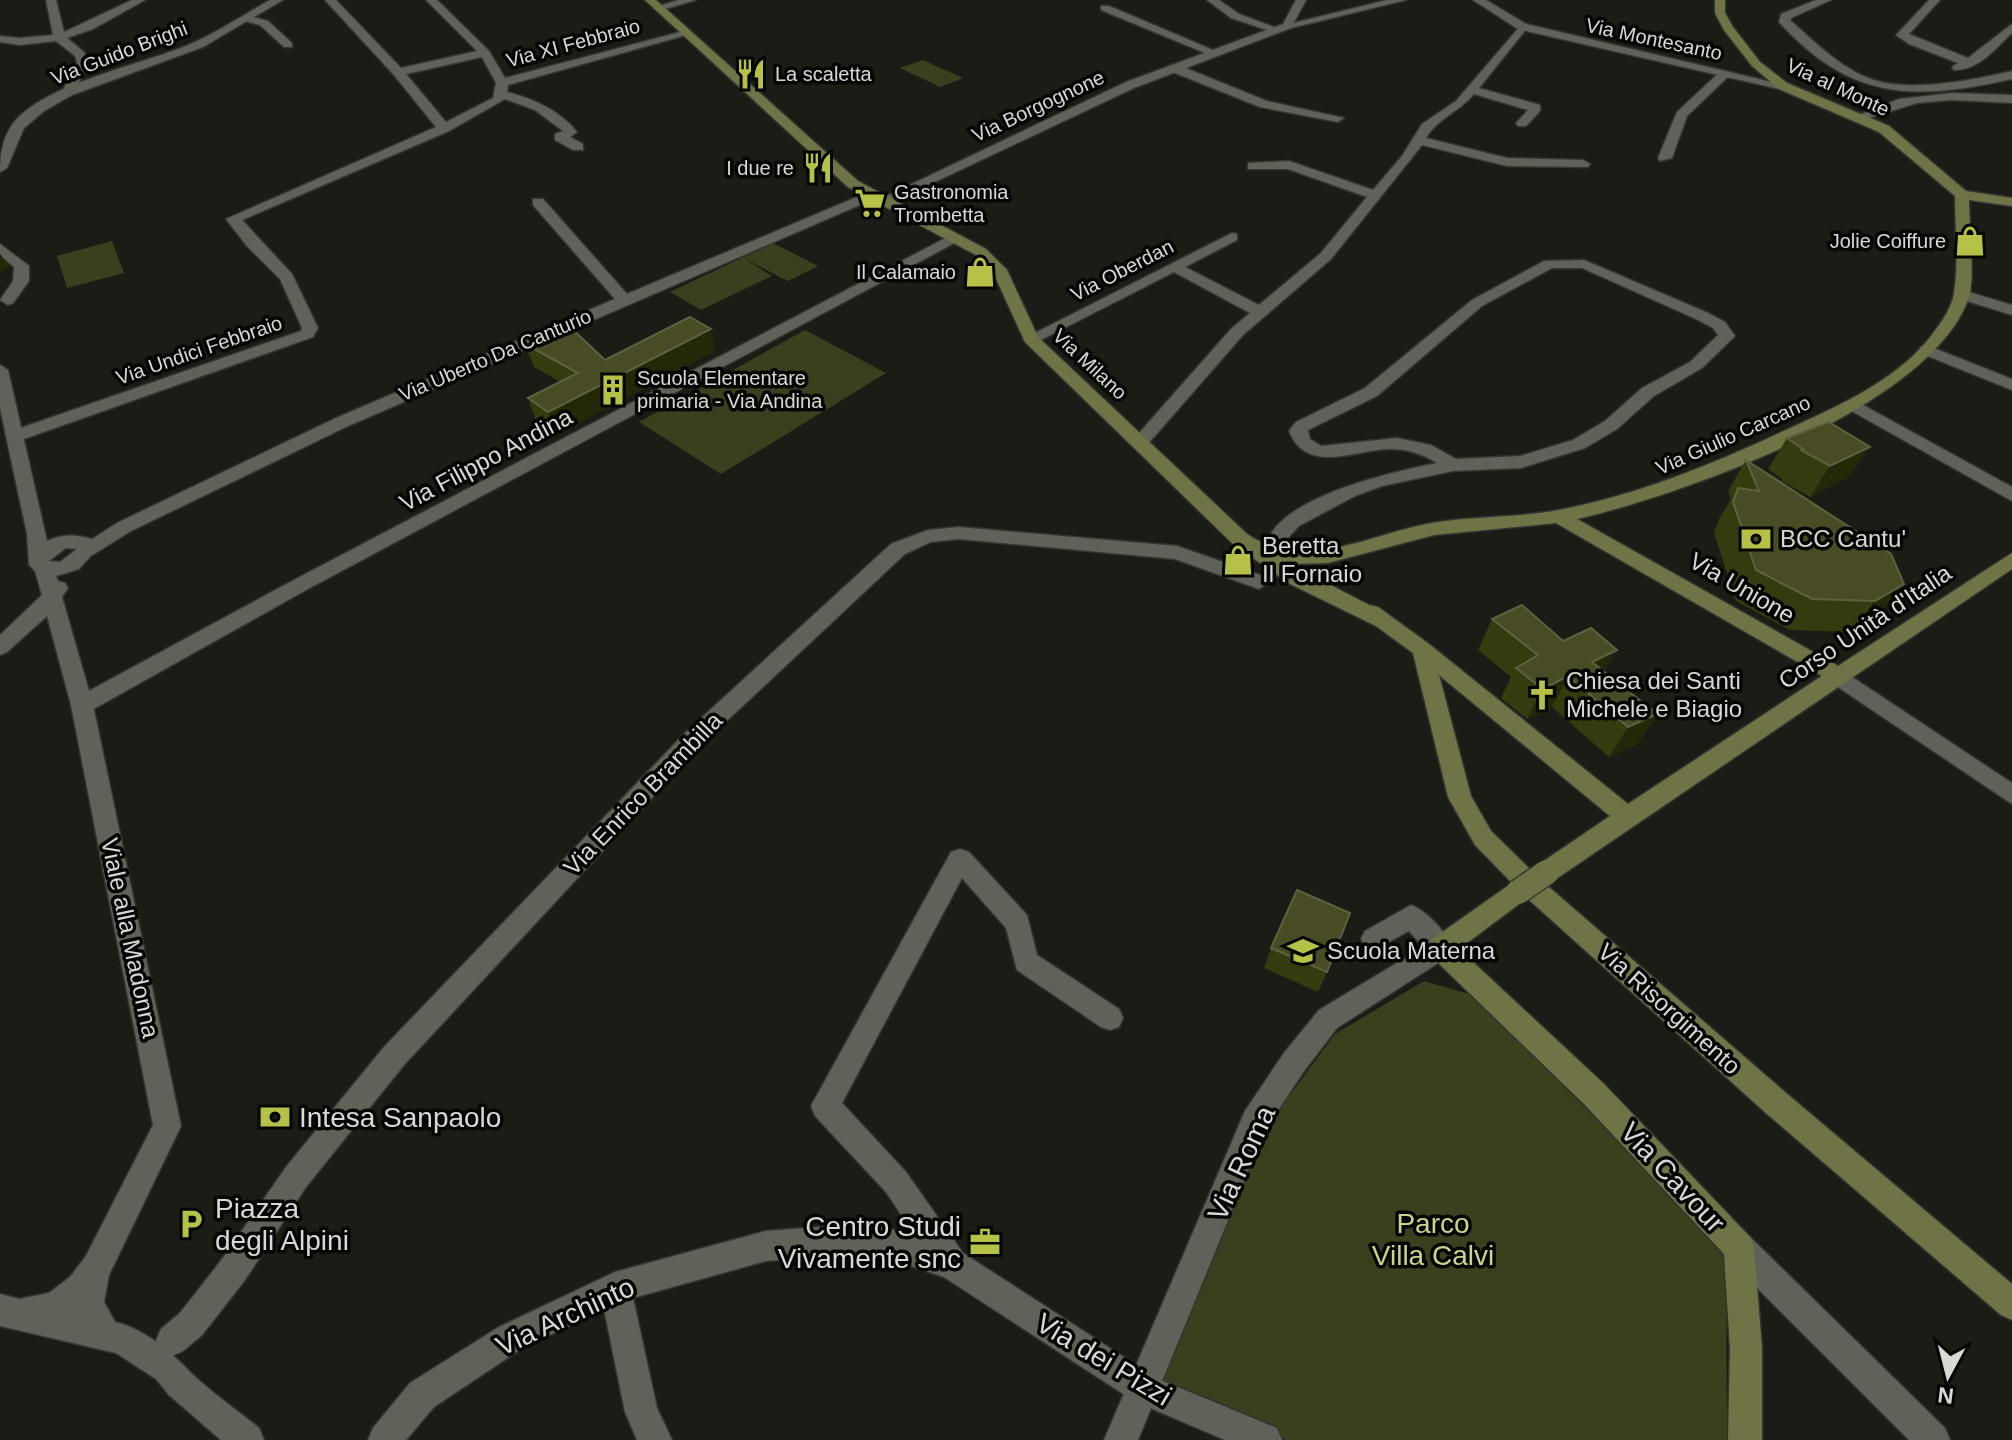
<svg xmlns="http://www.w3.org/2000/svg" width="2012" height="1440" viewBox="0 0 2012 1440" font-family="Arial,sans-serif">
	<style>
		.green { fill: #3b3f1d }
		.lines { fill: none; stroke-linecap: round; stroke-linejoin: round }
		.minor-casing { stroke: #343431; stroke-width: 3 }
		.tertiary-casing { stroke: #343431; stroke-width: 3 }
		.secondary-casing { stroke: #343431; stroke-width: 3 }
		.minor { fill: #606159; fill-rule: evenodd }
		.tertiary { fill: #606159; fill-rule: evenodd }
		.secondary { fill: #707346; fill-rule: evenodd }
		.secondary-bridge-casing { stroke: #343431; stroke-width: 27; stroke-linecap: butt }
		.secondary-bridge { stroke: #707346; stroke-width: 24 }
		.wall { fill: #363a0f }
		.shaded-wall { fill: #242708 }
		.building { fill: #484b24; stroke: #5e6140; stroke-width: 2 }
		.labels { text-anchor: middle; stroke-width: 7; stroke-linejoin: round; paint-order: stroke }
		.far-street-label { font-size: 20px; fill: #d8d9d5; stroke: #060604 }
		.far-poi-label { font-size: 20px; fill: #d8d9d5; stroke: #060604; text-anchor: start }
		.street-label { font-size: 24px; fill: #d8d9d5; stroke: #060604 }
		.poi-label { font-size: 24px; fill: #d8d9d5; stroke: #060604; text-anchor: start }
		.near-poi-label { font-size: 28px; fill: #d8d9d5; stroke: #060604; text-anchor: start }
		.near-street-label { font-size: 28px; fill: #d8d9d5; stroke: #060604 }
		.near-park-label { font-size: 28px; fill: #cbd489; stroke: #060604 }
	</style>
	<rect width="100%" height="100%" fill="#1b1c15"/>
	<path class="green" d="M923 60 963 78 940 87 900 68Z
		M112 241 124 273 67 288 57 256Z
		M773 243 818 266 788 281 745 259 772 276 701 310 670 292Z
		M805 330 886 373 721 474 639 422Z
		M1424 981 1473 995 1726 1249 1727 1440H1286L1149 1379 1263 1131 1335 1034Z"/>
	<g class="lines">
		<g class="minor-casing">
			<path id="minor" d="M46 0H56L64 32 132 0H145L93 29 67 38 84 52 89 62 74 92 68 96 62 92 77 62 75 56 56 41 20 45 0 42V36L20 38 53 35Z
				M325 0H336L401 68 477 51 426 0H437L489 51 505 78 684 31 690 34 508 85 507 92C534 99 559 110 577 132L570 137 583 144V150H573L555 140V134L563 131 535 110 505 99 449 131 242 220 292 274 318 328 313 337 21 440H9L6 436 9 432 301 331 302 328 280 279 247 246 226 219 436 127 394 75ZM482 57 496 83 493 98 446 122 406 74Z
				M678 0H696L658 11 653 8Z
				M1207 0H1219L1239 14 1282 30 1276 33 1231 18Z
				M1387 0H1406L1287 29 1281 26Z
				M1816 0H1831L1791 18V21C1815 42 1840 68 1871 79 1908 93 1974 80 2012 71V79C1913 101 1851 101 1779 22L1781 14Z
				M1929 0H1940L1909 34 1968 58 2012 24V33C1995 49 1978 71 1954 70L1952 67 1958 63 1909 44 1896 35Z
				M1101 6H1109L1220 53 1210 55 1101 10Z
				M249 16 268 21 292 43V47H284L260 25 245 21 243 19Z
				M1522 24 1528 27 1479 88 1540 105V111L1526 126H1518L1516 123 1528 110 1474 94C1460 111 1437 119 1426 138L1507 158 1583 160 1590 164 1588 167 1507 166 1422 145 1331 259 1243 335 1147 445 1141 446 1132 441 1231 329 1250 313 1174 272 1037 342 1031 344 1023 339 1232 233 1237 234V240L1185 267 1259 305 1321 253 1367 197 1288 169H1248V163L1289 161 1373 190 1402 156 1422 124 1456 101Z
				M1170 65H1178L1267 101 1344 118 1338 122 1260 107 1170 71Z
				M1722 70 1732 73 1687 116 1672 158 1660 161 1658 158 1677 112Z
				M1952 93 2012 95V103L1952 100 1917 103 1860 121 1854 117 1899 99Z
				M871 191 876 192V198L348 426 131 531 94 554 87 556 77 549 117 523 336 418 615 299 533 205V199H543L627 294Z
				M955 233 962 237 960 240 306 590 90 711 82 713 74 711 71 705 74 699 292 581Z
				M1584 260 1708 313 1725 322 1735 336 1702 368 1654 396 1617 429 1585 448 1521 468 1453 471 1382 486 1355 496 1299 526 1288 538 1281 561H1267L1264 556C1266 548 1267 539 1272 532 1299 493 1392 472 1437 463 1421 453 1407 449 1389 449 1354 450 1307 475 1289 431L1296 422 1365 388 1472 300 1544 261ZM1552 268H1582L1696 319 1713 328 1718 335 1690 362 1642 388 1605 421 1573 440 1520 456 1456 459 1431 445 1397 438 1321 446 1310 439 1308 430 1377 396 1482 306Z
				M1962 290 2012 305V315L1957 298 1954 295Z
				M1926 345 2012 379V390L1920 353V347Z
				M1854 400 2012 487V501L1848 409 1845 405Z
				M959 527 1177 546 1266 577 1269 582 1259 589 1175 559 959 539 931 542 905 554 701 745 404 1065 306 1187 245 1280 202 1335 183 1351 172 1356 161 1351 156 1340 161 1329 180 1313 223 1258 286 1167 384 1047 685 733 891 544 928 530Z
				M1840 669 2012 783V804L1832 683 1829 677 1832 671Z
				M960 849 969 852 1027 915 1037 955 1119 1009 1123 1018 1119 1027 1110 1030 1101 1027 1017 970 1006 928 962 878 842 1103 906 1172 963 1253 1156 1378 1277 1428 1282 1440H1225L1134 1401 944 1277 871 1253 766 1261 633 1298 657 1408 672 1440H637L625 1412 604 1309 521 1349 434 1407 406 1440H368L373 1428 410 1383 499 1327 615 1272 766 1231 871 1223 916 1237 886 1192 815 1116 811 1106 951 852Z
				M1411 905C1427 911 1446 932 1453 948L1449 956 1440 959 1431 956 1409 931 1374 950 1365 947 1361 939 1365 931Z
				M1739 1233 1750 1237 1945 1428 1950 1440H1909L1728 1259 1724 1248 1728 1237Z"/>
		</g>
		<g class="tertiary-casing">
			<path id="tertiary" d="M270 0H283L203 47 72 95 44 111 24 128 7 168 0 172C0 156 2 139 12 125 42 83 148 64 195 42 221 30 245 14 270 0Z
				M1296 0H1306L1291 28 1134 88 888 204 876 201 1126 82 1283 24Z
				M1473 0H1486L1526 24 1789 86 1783 90 1518 29Z
				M0 244 29 266V281L13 303 8 305 0 300 13 281 14 267 0 255Z
				M0 365 8 370 47 541C63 534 75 534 92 539L97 549 79 569 56 576 58 581 65 583 68 588 62 597 93 705 181 1126 109 1275 104 1302 115 1322C145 1329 171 1352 191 1373 212 1393 237 1410 259 1428L264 1440H221L169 1395 156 1379 116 1353 0 1326V1294L19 1299 49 1293 70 1277 86 1256 153 1125 71 705 47 616 7 652 0 655V635L42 595 35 571 29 565 27 534 0 408ZM66 548 77 549 60 562 49 561Z
				M1440 937 1449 940 1453 948 1449 956 1337 1028 1304 1071 1265 1130 1138 1440H1104L1245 1111 1284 1053 1319 1010Z"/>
		</g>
		<g class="secondary-casing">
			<path id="secondary" d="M645 0H656L858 181 986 249 1007 270 1038 337 1247 534C1304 574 1372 533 1432 523 1474 516 1517 518 1559 510 1638 495 1713 464 1786 430 1836 407 1892 383 1928 340 1938 327 1952 309 1954 293 1959 262 1955 227 1955 196L1879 132 1779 89 1752 66 1724 30 1715 13V0H1725V13L1733 27 1760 62 1787 83 1889 126 1966 191 2012 198V206L1969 200C1969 223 1975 278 1969 297 1932 407 1681 495 1577 519L1838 666 2012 553V569L1556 879 1542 881 1786 1093 2012 1284V1320L2001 1315 1766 1113 1527 898 1459 949 1604 1084 1750 1237 1754 1248 1762 1348V1440H1728L1730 1348 1724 1254 1584 1104 1431 956 1427 948 1431 940 1512 883 1475 845 1448 797 1413 653 1376 626 1290 584 1233 544 1025 342 993 272 976 255 848 187ZM1556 523 1822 676 1628 804 1429 644 1378 607 1369 605 1290 564 1328 563 1434 535ZM1439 675 1610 816 1538 865 1536 875 1491 831 1471 796Z"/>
		</g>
		<use href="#minor" class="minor"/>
		<use href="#tertiary" class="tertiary"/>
		<use href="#secondary" class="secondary"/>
		<g class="secondary-bridge-casing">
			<path id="secondary-bridge" d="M1518 892 1547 872"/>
		</g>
		<use href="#secondary-bridge" class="secondary-bridge"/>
	</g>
	<path class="wall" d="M525 344 605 360 715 351 556 435 536 421 528 398 560 382 534 367Z
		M1787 438 1849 477 1810 497 1781 481 1782 479 1768 469Z
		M1746 460 1891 554 1879 615 1851 632 1790 630 1736 601 1714 533 1719 519 1731 499 1728 491Z
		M1492 619 1563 641 1604 672 1657 714 1638 744 1609 757 1552 707 1527 719 1501 698 1511 677 1478 650Z
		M1271 948 1327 972 1318 992 1264 968Z"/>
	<path class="shaded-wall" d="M0 254 9 266 0 273Z
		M711 329 715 351 556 435 548 412Z
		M1870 447 1849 477 1810 497 1830 466Z
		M1904 584 1879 615 1851 632 1875 601Z
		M1617 650 1599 680 1592 662Z
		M1568 676 1552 707 1527 719 1543 689Z
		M1657 714 1638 744 1609 757 1628 727Z"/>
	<path class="building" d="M690 317 711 329 548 412 528 398 578 373 525 344 543 329 568 325 605 360Z
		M1829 422 1870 447 1830 466 1801 450 1803 449 1787 438Z
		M1746 460 1891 554 1904 584 1875 601 1812 599 1756 570 1733 502 1738 488 1759 491Z
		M1522 605 1563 641 1591 628 1617 650 1592 662 1657 714 1628 727 1568 676 1543 689 1516 668 1538 655 1492 619Z
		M1297 890 1350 913 1327 972 1271 948Z"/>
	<defs>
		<g id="restaurant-bare" transform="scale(2.4)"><path d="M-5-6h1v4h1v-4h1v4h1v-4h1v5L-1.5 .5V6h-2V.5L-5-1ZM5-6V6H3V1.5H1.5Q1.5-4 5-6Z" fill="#b6c148" stroke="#060604" stroke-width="2.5" paint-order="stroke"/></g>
		<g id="supermarket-bare" transform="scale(2.4)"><path d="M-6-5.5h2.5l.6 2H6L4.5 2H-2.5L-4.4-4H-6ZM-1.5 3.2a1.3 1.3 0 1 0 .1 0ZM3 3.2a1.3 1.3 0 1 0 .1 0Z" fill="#b6c148" stroke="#060604" stroke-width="2.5" paint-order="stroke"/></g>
		<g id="shop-bare" transform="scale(2.4)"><path d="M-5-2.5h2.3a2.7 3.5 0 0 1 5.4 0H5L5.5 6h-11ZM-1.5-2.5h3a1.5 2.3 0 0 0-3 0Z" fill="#b6c148" stroke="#060604" stroke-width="2.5" paint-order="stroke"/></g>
		<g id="building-bare" transform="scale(2.4)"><path d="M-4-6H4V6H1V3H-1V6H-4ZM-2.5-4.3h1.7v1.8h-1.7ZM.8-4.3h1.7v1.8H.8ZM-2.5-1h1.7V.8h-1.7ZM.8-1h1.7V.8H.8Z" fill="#b6c148" stroke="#060604" stroke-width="2.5" paint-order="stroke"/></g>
		<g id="bank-bare" transform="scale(2.4)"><path d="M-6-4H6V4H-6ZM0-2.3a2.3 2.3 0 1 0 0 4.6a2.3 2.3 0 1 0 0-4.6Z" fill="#b6c148" stroke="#060604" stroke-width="2.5" paint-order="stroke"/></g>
		<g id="church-bare" transform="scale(2.4)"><path d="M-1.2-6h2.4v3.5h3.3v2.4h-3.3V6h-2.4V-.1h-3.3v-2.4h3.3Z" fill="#b6c148" stroke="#060604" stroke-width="2.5" paint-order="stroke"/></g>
		<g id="school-bare" transform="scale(2.4)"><path d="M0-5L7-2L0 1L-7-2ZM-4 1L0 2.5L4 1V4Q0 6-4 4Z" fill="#b6c148" stroke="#060604" stroke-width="2.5" paint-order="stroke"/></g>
		<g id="parking-bare" transform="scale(2.4)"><path d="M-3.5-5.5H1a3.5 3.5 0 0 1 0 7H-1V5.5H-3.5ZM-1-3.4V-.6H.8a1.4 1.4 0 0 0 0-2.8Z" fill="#b6c148" stroke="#060604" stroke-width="2.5" paint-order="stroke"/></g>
		<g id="office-bare" transform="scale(2.4)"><path d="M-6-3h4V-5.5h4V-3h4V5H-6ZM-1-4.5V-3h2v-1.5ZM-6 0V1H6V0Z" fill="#b6c148" stroke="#060604" stroke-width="2.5" paint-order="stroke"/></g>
	</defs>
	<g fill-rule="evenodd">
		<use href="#restaurant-bare" x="751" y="74"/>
		<use href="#restaurant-bare" x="818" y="168"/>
		<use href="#supermarket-bare" x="870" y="203"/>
		<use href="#shop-bare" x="1970" y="241"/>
		<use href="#shop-bare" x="980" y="272"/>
		<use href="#building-bare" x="613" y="390"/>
		<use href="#bank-bare" x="1756" y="539"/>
		<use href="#shop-bare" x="1238" y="560"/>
		<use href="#church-bare" x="1542" y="695"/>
		<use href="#school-bare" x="1303" y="951"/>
		<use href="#bank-bare" x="275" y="1117"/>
		<use href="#parking-bare" x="191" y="1224"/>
		<use href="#office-bare" x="985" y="1242"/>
	</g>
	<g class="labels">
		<g class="far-street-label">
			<text transform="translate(1654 39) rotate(12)" y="7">Via Montesanto</text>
			<text transform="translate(573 43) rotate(-15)" y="7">Via XI Febbraio</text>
			<text transform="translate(119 53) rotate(-21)" y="7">Via Guido Brighi</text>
			<text transform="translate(1838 87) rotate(25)" y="7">Via al Monte</text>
			<text transform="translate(1038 106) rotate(-25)" y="7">Via Borgognone</text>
			<text transform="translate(1122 270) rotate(-27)" y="7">Via Oberdan</text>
			<text transform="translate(199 350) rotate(-19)" y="7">Via Undici Febbraio</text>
			<text transform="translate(495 355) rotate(-23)" y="7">Via Uberto Da Canturio</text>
			<text transform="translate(1090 364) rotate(43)" y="7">Via Milano</text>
			<text transform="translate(1733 435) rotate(-24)" y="7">Via Giulio Carcano</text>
		</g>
		<g class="far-poi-label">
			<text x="775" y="81">La scaletta</text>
			<text x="794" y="175" text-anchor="end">I due re</text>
			<text x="894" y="199">Gastronomia<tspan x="894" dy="23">Trombetta</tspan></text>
			<text x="1946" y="248" text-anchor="end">Jolie Coiffure</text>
			<text x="956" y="279" text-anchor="end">Il Calamaio</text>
			<text x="637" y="385">Scuola Elementare<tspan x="637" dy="23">primaria - Via Andina</tspan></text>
		</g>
		<g class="street-label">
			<text transform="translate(486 460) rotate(-28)" y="8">Via Filippo Andina</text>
			<text transform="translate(1742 588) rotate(30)" y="8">Via Unione</text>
			<text transform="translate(1865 627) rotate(-34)" y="8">Corso Unità d'Italia</text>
			<text transform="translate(643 794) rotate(-46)" y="8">Via Enrico Brambilla</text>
			<text transform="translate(130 938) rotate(78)" y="8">Viale alla Madonna</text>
			<text transform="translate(1669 1009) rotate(42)" y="8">Via Risorgimento</text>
		</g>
		<g class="poi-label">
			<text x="1780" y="547">BCC Cantu'</text>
			<text x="1262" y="554">Beretta<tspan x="1262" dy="28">Il Fornaio</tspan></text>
			<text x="1566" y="689">Chiesa dei Santi<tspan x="1566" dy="28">Michele e Biagio</tspan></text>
			<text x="1327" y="959">Scuola Materna</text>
		</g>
		<g class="near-poi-label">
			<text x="299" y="1127">Intesa Sanpaolo</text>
			<text x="215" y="1218">Piazza<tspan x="215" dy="32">degli Alpini</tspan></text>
			<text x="961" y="1236" text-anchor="end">Centro Studi<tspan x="961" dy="32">Vivamente snc</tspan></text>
		</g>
		<g class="near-street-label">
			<text transform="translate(1241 1163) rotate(-65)" y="10">Via Roma</text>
			<text transform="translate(1673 1177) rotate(47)" y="10">Via Cavour</text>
			<text transform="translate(565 1316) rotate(-25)" y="10">Via Archinto</text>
			<text transform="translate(1104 1359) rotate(31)" y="10">Via dei Pizzi</text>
		</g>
		<g class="near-park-label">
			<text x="1433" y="1233">Parco<tspan x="1433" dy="32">Villa Calvi</tspan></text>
		</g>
	</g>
	<g transform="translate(1948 1376) rotate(187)" stroke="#060604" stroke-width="6" paint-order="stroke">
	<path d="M0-6L14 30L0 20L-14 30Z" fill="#d8d9d5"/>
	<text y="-12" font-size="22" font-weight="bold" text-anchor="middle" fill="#d8d9d5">N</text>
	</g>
</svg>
